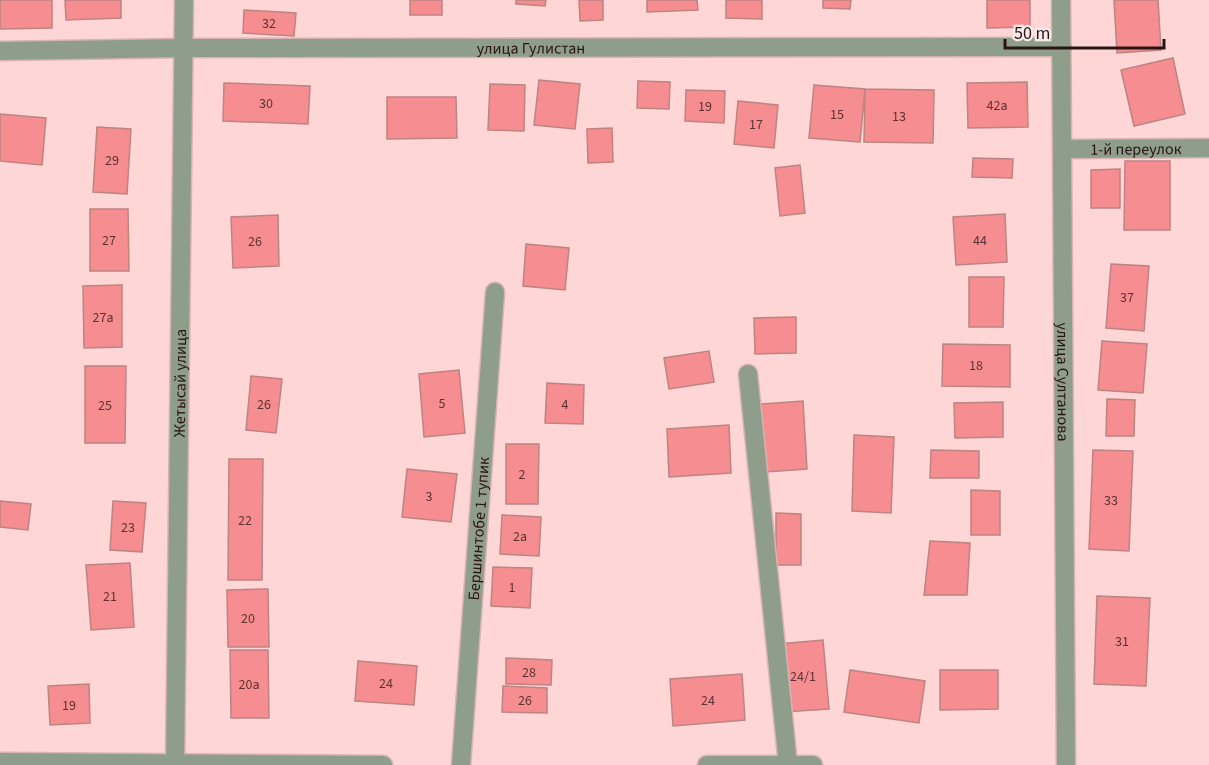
<svg xmlns="http://www.w3.org/2000/svg" width="1209" height="765" viewBox="0 0 1209 765" font-family="'Source Sans 3',sans-serif">
	<style>
		.building { fill: #f68d90; stroke: #be8383; stroke-width: 1.5 }
		.lines { fill: none; stroke-linecap: round; stroke-linejoin: round }
		.street-casing { stroke: #d7b3b2; stroke-width: 21 }
		.street { stroke: #8f9e8b; stroke-width: 18 }
		.labels { text-anchor: middle; stroke-width: 4.5; stroke-linejoin: round; paint-order: stroke }
		.number-label { font-size: 14px; fill: #5d3233 }
		.street-label { font-size: 16px; fill: #2a1414; stroke: #f8eaea }
	</style>
	<rect width="100%" height="100%" fill="#fdd6d5"/>
	<path class="building" d="M0 0H52V28L0 29Z
		M65 0H121V18L66 20Z
		M410 0H442V15H410Z
		M516 0H546L545 6 516 4Z
		M579 0H603V20L580 21Z
		M647 0H697L698 10 647 12Z
		M726 0H762V19L726 18Z
		M823 0H851L850 9 823 8Z
		M987 0H1030V27L987 28Z
		M1114 0H1158L1161 50 1117 53Z
		M244 10 296 13 294 36 243 33Z
		M1173 58 1185 114 1134 126 1121 70Z
		M539 80 580 84 575 129 534 125Z
		M638 81 670 82 669 109 637 108Z
		M1027 82 1028 127 968 128 967 83Z
		M224 83 310 86 308 124 223 121Z
		M490 84 525 85 524 131 488 130Z
		M814 85 865 89 860 142 809 138Z
		M865 89 934 90 933 143 864 142Z
		M686 90 725 91 724 123 685 121Z
		M387 97H456L457 138 387 139Z
		M738 101 778 105 774 148 734 144Z
		M0 114 46 118 42 165 0 161Z
		M97 127 131 129 127 194 93 192Z
		M612 128 613 162 588 163 587 129Z
		M973 158 1013 159 1012 178 972 177Z
		M1125 161H1170V230H1124Z
		M800 165 805 213 780 216 775 168Z
		M1120 169V208H1091V170Z
		M90 209H128L129 271H90Z
		M1005 214 1007 262 956 265 953 217Z
		M278 215 279 266 233 268 231 217Z
		M526 244 569 248 565 290 523 286Z
		M1111 264 1149 266 1144 331 1106 328Z
		M969 277H1004L1003 327H969Z
		M122 285V347L84 348 83 286Z
		M796 317V353L755 354 754 318Z
		M1102 341 1147 344 1143 393 1098 390Z
		M943 344 1010 345V387L942 386Z
		M709 351 714 382 669 389 664 358Z
		M85 366H126L125 443H85Z
		M459 370 465 433 424 437 419 374Z
		M251 376 282 379 276 433 246 430Z
		M547 383 584 385 583 424 545 423Z
		M1107 399 1135 400 1134 436H1106Z
		M803 401 807 469 765 472 761 404Z
		M1003 402V437L955 438 954 403Z
		M729 425 731 473 669 477 667 429Z
		M854 435 894 437 891 513 852 511Z
		M506 444H539L538 504H506Z
		M931 450 979 451V478H930Z
		M1093 450 1133 451 1129 551 1089 549Z
		M229 459H263L262 580H228Z
		M407 469 457 474 451 522 402 517Z
		M971 490 1000 491V535H971Z
		M0 501 31 504 28 530 0 527Z
		M113 501 146 503 142 552 110 550Z
		M776 513 801 514V565H776Z
		M502 515 541 517 539 556 500 554Z
		M930 541 970 543 967 595H924Z
		M130 563 134 627 91 630 86 565Z
		M493 567 532 568 530 608 491 606Z
		M268 589 269 647H228L227 590Z
		M1097 596 1150 598 1146 686 1094 684Z
		M823 640 829 709 783 712 778 644Z
		M230 650H268L269 718H231Z
		M506 658 552 660 551 685 506 684Z
		M358 661 417 666 414 705 355 701Z
		M850 670 925 681 919 723 844 712Z
		M940 670H998V709L940 710Z
		M742 674 745 720 673 726 670 679Z
		M89 684 90 723 50 725 48 686Z
		M503 686 547 688V713L502 712Z"/>
	<g class="lines">
		<g class="street-casing">
			<g id="street">
				<path id="s1" d="M1061 0 1066 765"/>
				<path id="s2" d="M0 51 184 48 1062 47"/>
				<path id="s3" d="M1062 149 1209 148"/>
				<path d="M748 374 788 765"/>
				<path d="M0 762 383 765"/>
				<path id="s4" d="M175 765 184 0"/>
				<path id="s5" d="M461 765 495 292"/>
				<path d="M707 765H813"/>
			</g>
		</g>
		<use href="#street" class="street"/>
	</g>
	<g class="labels">
		<g class="number-label">
			<text x="269" y="28">32</text>
			<text x="266" y="108">30</text>
			<text x="997" y="110">42а</text>
			<text x="705" y="111">19</text>
			<text x="837" y="119">15</text>
			<text x="899" y="121">13</text>
			<text x="756" y="129">17</text>
			<text x="112" y="165">29</text>
			<text x="109" y="245">27</text>
			<text x="980" y="245">44</text>
			<text x="255" y="246">26</text>
			<text x="1127" y="302">37</text>
			<text x="103" y="322">27а</text>
			<text x="976" y="370">18</text>
			<text x="442" y="408">5</text>
			<text x="264" y="409">26</text>
			<text x="565" y="409">4</text>
			<text x="105" y="410">25</text>
			<text x="522" y="479">2</text>
			<text x="429" y="501">3</text>
			<text x="1111" y="505">33</text>
			<text x="245" y="525">22</text>
			<text x="128" y="532">23</text>
			<text x="520" y="541">2а</text>
			<text x="512" y="592">1</text>
			<text x="110" y="601">21</text>
			<text x="248" y="623">20</text>
			<text x="1122" y="646">31</text>
			<text x="529" y="677">28</text>
			<text x="803" y="681">24/1</text>
			<text x="386" y="688">24</text>
			<text x="249" y="689">20а</text>
			<text x="525" y="705">26</text>
			<text x="708" y="705">24</text>
			<text x="69" y="710">19</text>
		</g>
		<g class="street-label">
			<text dy="6" stroke="none"><textPath href="#s2" startOffset="531">улица Гулистан</textPath></text>
			<text dy="6" stroke="none"><textPath href="#s3" startOffset="74">1-й переулок</textPath></text>
			<text dy="6" stroke="none"><textPath href="#s1" startOffset="382">улица Султанова</textPath></text>
			<text dy="6" stroke="none"><textPath href="#s4" startOffset="382">Жетысай улица</textPath></text>
			<text dy="6" stroke="none"><textPath href="#s5" startOffset="237">Бершинтобе 1 тупик</textPath></text>
		</g>
	</g>
	<path d="M1005 39v9h159v-9" fill="none" stroke="#2a1414" stroke-width="3"/>
	<text x="1014" y="39" font-size="18" fill="#2a1414" stroke="#f8eaea" stroke-width="4.5" paint-order="stroke">50 m</text>
</svg>
